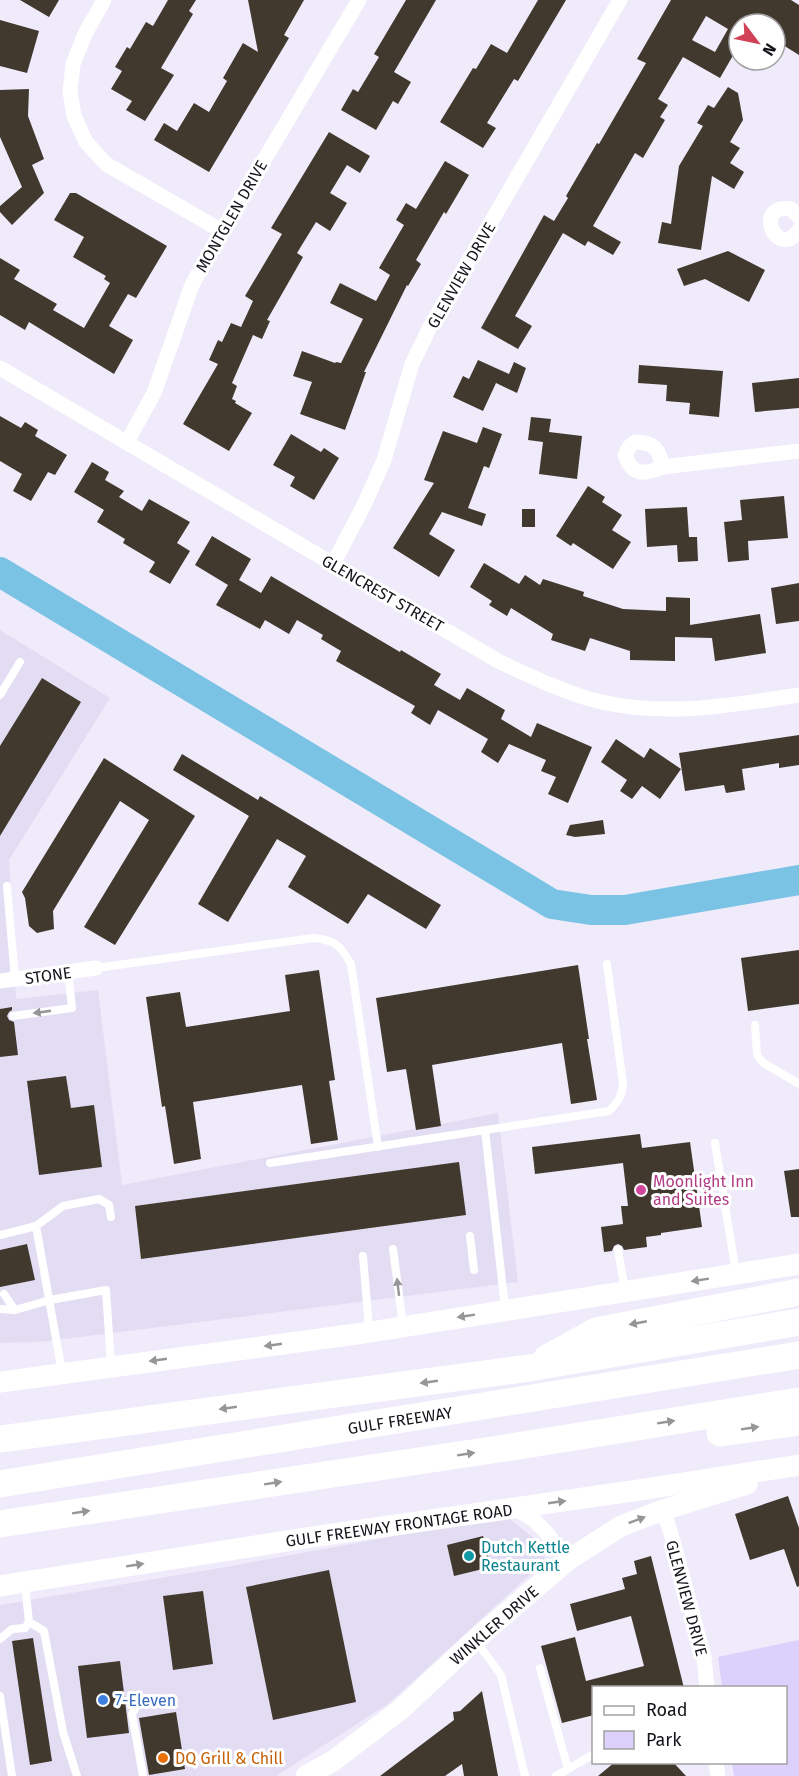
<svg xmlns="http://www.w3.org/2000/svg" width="799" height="1776" viewBox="0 0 799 1776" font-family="'Fira Sans',sans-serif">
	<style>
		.built { fill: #e3ddf4 }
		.green { fill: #dcd0fc }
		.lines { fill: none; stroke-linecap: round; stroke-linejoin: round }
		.river { stroke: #7ac3e4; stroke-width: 30 }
		.building { fill: #41392e; fill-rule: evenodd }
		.lane { stroke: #fff; stroke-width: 8 }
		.street { stroke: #fff; stroke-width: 15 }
		.secondary { stroke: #fff; stroke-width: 21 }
		.highway { stroke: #fff; stroke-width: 27 }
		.oneway { fill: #969598 }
		.hotel-dot { fill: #d1479c; stroke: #fff; stroke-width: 2 }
		.culture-dot { fill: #0f9aa8; stroke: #fff; stroke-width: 2 }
		.shop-dot { fill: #3f7fe0; stroke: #fff; stroke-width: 2 }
		.food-dot { fill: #e8710a; stroke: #fff; stroke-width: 2 }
		.labels { text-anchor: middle; stroke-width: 6; stroke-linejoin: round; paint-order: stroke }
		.street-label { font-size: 16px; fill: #16141a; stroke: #fff }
		.hotel-label { font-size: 16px; fill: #b23c85; stroke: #fff; text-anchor: start }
		.culture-label { font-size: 16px; fill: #0d838f; stroke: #fff; text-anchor: start }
		.shop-label { font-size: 16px; fill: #366cbe; stroke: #fff; text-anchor: start }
		.food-label { font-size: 16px; fill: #c56008; stroke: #fff; text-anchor: start }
	</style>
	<rect width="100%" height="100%" fill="#efebfb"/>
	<path class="built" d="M0 630 110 698 9 860 16 999 98 990 122 1185 498 1113 518 1282 40 1342 0 1343Z
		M506 1516 535 1539 546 1560 388 1704 276 1776H0V1605L214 1569Z"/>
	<path class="green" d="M799 1640V1776H734L732 1763 786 1762V1688L722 1687 718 1657Z"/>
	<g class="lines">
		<path class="river" d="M0 572 552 904 591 910H625L799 880"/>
	</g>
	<path class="building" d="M20 0H59L49 17Z
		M168 0H196L189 11 193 14 161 68 174 75 145 121 126 110 132 101 111 89 122 71 115 67 127 47 130 49 146 22 153 26Z
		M248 0H304L284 35 289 38 209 172 154 140 164 123 177 131 194 103 209 112 227 81 223 78 243 43 258 52Z
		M406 0H436L394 72 411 82 398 104 393 101 376 130 341 110 353 89 358 92 379 57 374 54Z
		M538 0H566L518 81 514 79 487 123 496 128 483 148 440 122 473 68 476 69 491 44 507 53Z
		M671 0H791L799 5V55L775 40V24H739V45L720 78 683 57 658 99 668 105 660 117 665 120 643 158 635 153 593 226 621 242 613 255 588 241 585 246 563 233 515 316 532 326 518 349 481 328 544 215 554 221 568 198 566 196 597 143 599 144 646 63 637 59ZM706 16 728 29 715 52 692 40Z
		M0 20 39 31 27 73 0 66Z
		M728 87 738 93 743 120 730 142 740 148 730 163 744 172 734 189 712 176 701 250 658 243 662 222 671 224 679 166 703 126 697 123 708 105 714 108Z
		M29 89 28 116 44 159 32 165 44 193 12 225 0 212V206L22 187 0 137V90Z
		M329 132 370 156 360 173 347 165 330 193 347 203 330 231 316 222 297 253 303 257 267 320 270 321 262 339 253 335 232 383 237 386 232 399 236 401 235 403 252 413 229 451 183 424 218 364 209 360 218 340 222 342 231 323 241 327 253 301 245 296 282 234 271 228Z
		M445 161 469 175 446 214 444 212 416 260 421 264 408 286 407 285 364 372H366L345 430 300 414 312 382 293 376 302 351 335 363 336 362 341 363 363 319 330 303 340 283 376 301 390 275 379 268 404 225 396 220 406 203 416 209Z
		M70 193H76L167 246 136 298 128 294 109 326 133 340 114 374 29 322 25 330 0 315V258L20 270 14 279 57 304 53 310 84 328 110 283 104 279 106 276 73 257 84 237 54 220Z
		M728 251 765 270 749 302 705 279 684 286 677 269Z
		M478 360 509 374 514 362 526 368 517 393 496 383 483 411 453 397 463 376 469 379Z
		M639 365 723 371 719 417 689 414 690 403 666 401 667 385 638 383Z
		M799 378V408L755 412 752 383Z
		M0 416 21 428 25 422 38 430 35 436 67 455 55 475 48 472 31 501 13 491 22 474 0 461Z
		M531 417 551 419 549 432 582 436 577 479 539 474 543 442 528 440Z
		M483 427 502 434 489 468 484 466 468 508 486 514 482 526 442 512 429 534 455 550 439 577 393 548 434 483 424 480 443 431 477 443Z
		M291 434 321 452 324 448 339 458 314 500 290 486 295 477 273 465Z
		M92 462 109 472 105 480 124 491 119 497 142 511 149 499 190 522 177 543 190 551 170 584 149 572 155 562 123 543 125 539 97 522 104 510 74 492Z
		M588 486 605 497 602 502 622 515 612 530 631 542 613 569 573 543 571 546 556 536Z
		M784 496 788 538 748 541 749 560 728 562 724 522 742 520 740 500Z
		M687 507 689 537H697L698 561 678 562 677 545 647 547 645 509Z
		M522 509H535V527H522Z
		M212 536 251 559 239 580 261 593 271 576 400 652 401 650 441 674 434 685 460 700 467 688 505 710 501 719 531 737 537 723 592 747 568 803 548 794 556 777 541 771 546 760 509 744 498 763 481 752 488 739 438 710 430 725 411 713 415 706 336 661 341 651 321 639 323 635 297 620 289 634 265 620 260 629 216 605 228 585 195 565Z
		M484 563 519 584 525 575 540 585 543 579 584 592 583 596 623 609 666 611V597L690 598V625L760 614 766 653 715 661 712 638 675 637V661L630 660V651L590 638 585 651 551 640 553 634 511 608 507 616 489 605 492 601 470 587Z
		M799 583V621L776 624 771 588Z
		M42 678 81 702 0 836V746Z
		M799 735V765L779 768V763L742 769 745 790 726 793 724 785 685 791 679 753Z
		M616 739 644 758 650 748 681 769 660 799 642 786 632 799 620 791 627 780 601 762Z
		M182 754 258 800 260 796 441 905 426 929 368 894 348 924 288 887 306 856 277 839 228 922 198 904 249 816 173 770Z
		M104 758 195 816 115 945 84 927 149 820 120 801 53 911 54 929 37 933 29 926 25 898 22 892Z
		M603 820 605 834 575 837 566 835 570 825Z
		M799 950V1004L748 1011 741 958Z
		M578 965 589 1039H587L597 1100 571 1104 562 1043 432 1065 441 1126 416 1130 406 1069 387 1072 376 998Z
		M319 970 335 1080 329 1081 338 1140 311 1144 302 1085 193 1102 201 1159 174 1164 165 1106 162 1107 146 997 180 992 186 1027 290 1011 285 975Z
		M12 1007V1010L9 1012 7 1016 9 1020 14 1022 18 1055 0 1057V1009Z
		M66 1076 71 1108 94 1105 102 1167 39 1175 27 1081Z
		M640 1134 642 1148 690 1142 702 1227 661 1233V1235L646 1237 647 1247 624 1250 622 1246 618 1244 614 1246 612 1251 604 1252 601 1227 623 1224 621 1206H628L623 1163 535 1174 532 1147Z
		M459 1162 466 1215 141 1259 135 1206Z
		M799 1169V1217H791L784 1171Z
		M27 1244 35 1280 0 1287V1250Z
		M788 1496 799 1528V1586L797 1587 784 1549 750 1560 735 1514Z
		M483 1536 491 1567 454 1576 447 1545Z
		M651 1556 684 1688H594V1715L562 1723 541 1646 575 1637 586 1681 644 1666 631 1616 577 1631 570 1604 625 1589 622 1578 637 1574 634 1561Z
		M329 1570 356 1702 273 1720 246 1587Z
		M203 1591 213 1664 173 1670 163 1596Z
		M33 1638 52 1761 30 1765 12 1641Z
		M120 1661 129 1733 87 1738 78 1666Z
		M482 1691 498 1776H464L462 1764 445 1776H380L454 1720 453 1712 460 1711Z
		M176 1712 185 1769 149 1775 139 1718Z
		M615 1762H673L686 1776H598Z"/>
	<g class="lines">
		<path class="lane" d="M0 695 20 662
			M7 886 15 979
			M96 968 313 938C335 940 340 945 351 964L378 1147
			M13 1016 72 1008 68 972
			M755 1025 757 1054 762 1062 799 1084
			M485 1130 505 1308
			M715 1143 736 1273
			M270 1163 609 1111C618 1102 622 1096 623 1084L607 964
			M36 1226 62 1372
			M0 1235 36 1226 63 1206 99 1199 109 1205 111 1217
			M470 1236 474 1270
			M393 1249 403 1325
			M618 1250 625 1290
			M363 1256 369 1329
			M0 1309 15 1310 4 1294
			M15 1310 50 1300 106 1290 111 1365
			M29 1622 44 1631 63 1732 77 1776
			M0 1639 12 1629 25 1628 29 1622 25 1584
			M476 1641 501 1675 525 1776
			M540 1668 568 1769
			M0 1696 12 1776
			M143 1776 132 1714 138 1704 157 1699
			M556 1776 594 1754"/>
		<path class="street" d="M104 0 85 34 73 64 70 91 74 116 86 142 106 164 222 231
			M799 217 791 209C752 203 777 262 799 230
			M0 368 498 661C530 676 567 694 601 702 670 717 731 705 799 695
			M127 442 154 393 192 285 222 231 359 0
			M662 467C660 449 653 442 635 442L629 447 625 455C632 476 644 475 662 467L799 451
			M333 564 365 503 384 460 412 364 430 327 620 0
			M0 981 96 968
			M513 1508 533 1519 545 1531 568 1560
			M663 1510 672 1537 704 1657 707 1688
			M716 1762 718 1776"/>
		<path class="secondary" d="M0 1382 364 1333 799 1264
			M0 1586 312 1537 646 1489 799 1465
			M306 1776 333 1761 400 1710 475 1640 568 1560 621 1526 663 1510 747 1484"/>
		<path class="highway" d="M547 1358 596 1331 799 1292
			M720 1433 799 1422
			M0 1439 529 1368 799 1322
			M0 1484 799 1355
			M0 1524 505 1448 799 1401"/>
	</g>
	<defs><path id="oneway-solid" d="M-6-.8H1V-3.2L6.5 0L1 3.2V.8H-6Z" transform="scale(1.5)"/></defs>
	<g class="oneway">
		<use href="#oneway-solid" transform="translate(42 1012) rotate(172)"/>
		<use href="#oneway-solid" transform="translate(700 1280) rotate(171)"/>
		<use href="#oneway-solid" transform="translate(398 1287) rotate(-97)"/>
		<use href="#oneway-solid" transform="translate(466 1316) rotate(171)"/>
		<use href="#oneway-solid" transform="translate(638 1323) rotate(169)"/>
		<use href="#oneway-solid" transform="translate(273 1345) rotate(172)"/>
		<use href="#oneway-solid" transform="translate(158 1360) rotate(172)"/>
		<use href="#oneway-solid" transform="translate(429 1382) rotate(172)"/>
		<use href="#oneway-solid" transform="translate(228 1408) rotate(172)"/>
		<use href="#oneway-solid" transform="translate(666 1422) rotate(-9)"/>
		<use href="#oneway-solid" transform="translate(750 1428) rotate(-9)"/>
		<use href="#oneway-solid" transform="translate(466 1454) rotate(-9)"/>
		<use href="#oneway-solid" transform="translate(273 1483) rotate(-9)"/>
		<use href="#oneway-solid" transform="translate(557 1502) rotate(-8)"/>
		<use href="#oneway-solid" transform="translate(81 1512) rotate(-9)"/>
		<use href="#oneway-solid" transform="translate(637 1520) rotate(-21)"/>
		<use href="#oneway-solid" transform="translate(135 1565) rotate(-9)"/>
	</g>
	<circle class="hotel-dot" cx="641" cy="1190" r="6"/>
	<circle class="culture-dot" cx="469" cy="1556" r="6"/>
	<circle class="shop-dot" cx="103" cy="1700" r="6"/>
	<circle class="food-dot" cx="163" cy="1758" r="6"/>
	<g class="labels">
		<g class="street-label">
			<text transform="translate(231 216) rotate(-60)" y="6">MONTGLEN DRIVE</text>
			<text transform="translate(461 275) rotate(-60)" y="6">GLENVIEW DRIVE</text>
			<text transform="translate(383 593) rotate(30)" y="6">GLENCREST STREET</text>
			<text transform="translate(48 975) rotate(-8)" y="6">STONE</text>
			<text transform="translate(400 1420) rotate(-9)" y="6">GULF FREEWAY</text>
			<text transform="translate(399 1525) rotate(-8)" y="6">GULF FREEWAY FRONTAGE ROAD</text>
			<text transform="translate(687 1598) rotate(75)" y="6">GLENVIEW DRIVE</text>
			<text transform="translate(494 1625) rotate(-41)" y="6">WINKLER DRIVE</text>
		</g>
		<g class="hotel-label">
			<text x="653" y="1187">Moonlight Inn<tspan x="653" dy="18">and Suites</tspan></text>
		</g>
		<g class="culture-label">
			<text x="481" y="1553">Dutch Kettle<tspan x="481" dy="18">Restaurant</tspan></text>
		</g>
		<g class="shop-label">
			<text x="115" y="1706">7-Eleven</text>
		</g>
		<g class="food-label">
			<text x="175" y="1764">DQ Grill &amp; Chill</text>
		</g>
	</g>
	<rect x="592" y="1686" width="195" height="78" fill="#ffffff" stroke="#a2a1a3" stroke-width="1.5"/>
	<rect x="604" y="1706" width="30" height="9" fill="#ffffff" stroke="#a2a1a3" stroke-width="1.5"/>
	<text x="646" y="1716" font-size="18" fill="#16141a">Road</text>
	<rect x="604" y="1731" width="30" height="18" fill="#dcd0fc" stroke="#a2a1a3" stroke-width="1.5"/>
	<text x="646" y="1746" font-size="18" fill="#16141a">Park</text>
	<g transform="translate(757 42) rotate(122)"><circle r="28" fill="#ffffff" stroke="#a2a1a3" stroke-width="1.5"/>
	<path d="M0-4.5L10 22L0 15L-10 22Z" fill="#d24257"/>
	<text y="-9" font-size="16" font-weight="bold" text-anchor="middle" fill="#16141a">N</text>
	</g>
</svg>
